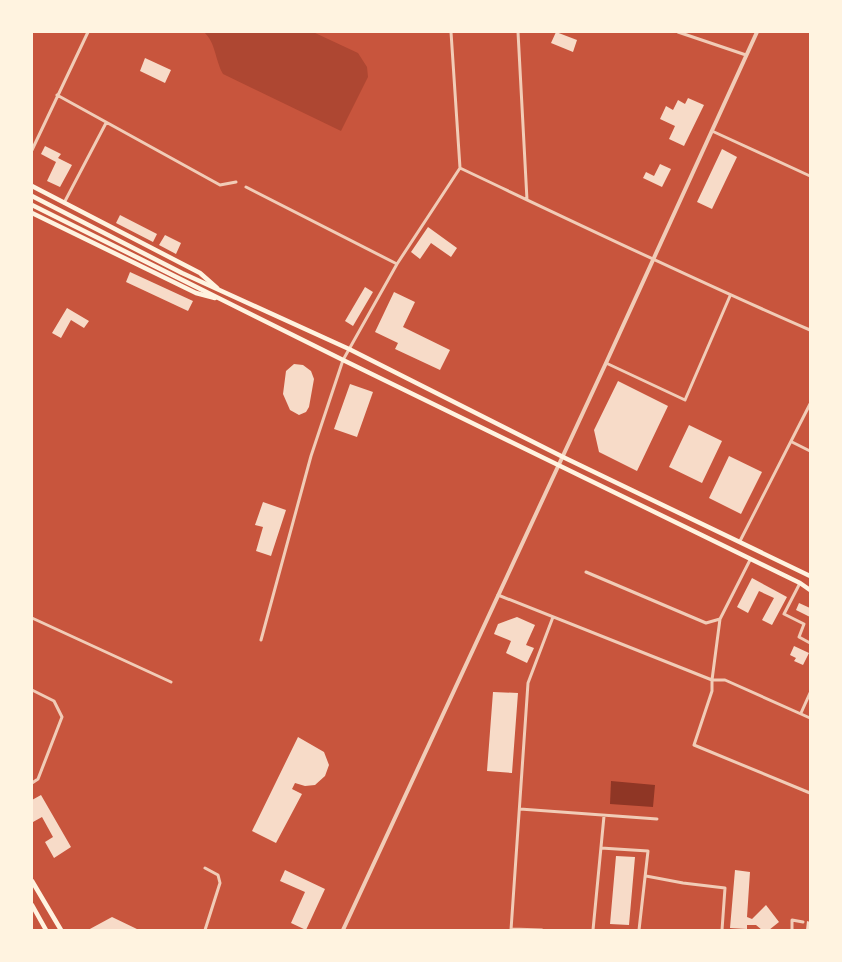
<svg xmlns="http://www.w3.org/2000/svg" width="842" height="962" viewBox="0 0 842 962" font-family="Figtree,sans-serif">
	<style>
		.green { fill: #ae4732 }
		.water { fill: #8f3625 }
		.building { fill: #f7dbc8 }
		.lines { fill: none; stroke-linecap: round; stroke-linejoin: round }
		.minor { stroke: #f1ccb7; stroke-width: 3 }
		.tertiary { stroke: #f1ccb7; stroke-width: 4 }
		.secondary { stroke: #fff3e0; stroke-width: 4.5 }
		.primary { stroke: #fff3e0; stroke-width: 4.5 }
	</style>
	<rect width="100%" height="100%" fill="#c8553d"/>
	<path class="green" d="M204 32H313L358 53 367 67 368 77 341 131 223 74C215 60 216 43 204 32Z"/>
	<path class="water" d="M611 781 655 785 653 807 610 804Z"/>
	<path class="building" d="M556 32 577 40 573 52 551 43Z
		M145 58 171 70 165 83 140 71Z
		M688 98 704 105 684 146 669 139 675 126 660 119 666 106 673 110 678 100 685 104Z
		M45 146 61 154 58 158 72 165 60 187 47 181 56 162 41 154Z
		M722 149 737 157 712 209 697 202Z
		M660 164 671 169 662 187 643 178 646 172 654 176Z
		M120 215 157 234 153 242 116 223Z
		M428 227 457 248 451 257 431 243 420 259 411 252Z
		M165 235 181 243 176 254 159 245Z
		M130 272 193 301 188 311 126 282Z
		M365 287 373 292 353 326 345 321Z
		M394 292 415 302 403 327 450 350 440 370 395 349 398 343 375 332Z
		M67 308 89 321 84 328 71 320 61 338 52 333Z
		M294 364 303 365 311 371 314 379 309 407 306 412 299 415 290 410 283 394 286 371Z
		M618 381 668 406 637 471 599 452 594 430Z
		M350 384 373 392 357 437 334 429Z
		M689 425 722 441 702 483 669 467Z
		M729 456 762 472 741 514 709 498Z
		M263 502 286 510 271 556 256 551 263 527 255 525Z
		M752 578 787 597 772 625 762 620 774 598 759 591 748 613 737 607Z
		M799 603 810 608V617L796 610Z
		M517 617 535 625 526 645 534 648 527 663 506 653 511 641 494 634 498 624Z
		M794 646 809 653 803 665 794 661 796 658 790 655Z
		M493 692 518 693 512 773 487 771Z
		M298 737 324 752 329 765 325 776 315 785 305 786 295 783 292 789 302 794 276 843 252 831Z
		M41 795 71 847 54 858 45 842 53 837 42 817 33 822 32 819V800Z
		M616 856 635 857 629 925 610 924Z
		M285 870 325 889 306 930 291 923 305 892 280 881Z
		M735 870 750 872 747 917 752 919 766 905 779 922 769 930H762L756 925H747V929L730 928Z
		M112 917 139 930H88Z
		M807 921 810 922V930H806Z"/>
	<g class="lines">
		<path class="minor" d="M451 32 460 168
			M518 32 527 200
			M678 32 746 55
			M57 95 220 185 236 182
			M712 131 810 176
			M32 150 88 32
			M246 187 397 264
			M64 203 106 123
			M606 363 685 400 730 296
			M792 442 810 451
			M740 541 810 404
			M750 560 720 619 712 680V691L694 745 810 793
			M586 572 706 623 720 619
			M800 583 784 614 804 624 799 637 810 643
			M498 595 712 680H725L810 718
			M32 618 171 682
			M261 640 311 456 343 360 397 264 460 168C576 223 692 279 810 330
			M32 690 54 701 62 717 38 779 32 783
			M801 713 810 693
			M520 809 657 819
			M601 848 648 851 639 930
			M205 868 218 875 220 883 205 930
			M646 876 683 883 725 888 722 930
			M512 929 542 930
			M511 930 528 683 553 617
			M593 930 604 816
			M792 930V920L803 922"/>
		<path class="tertiary" d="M343 930 606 363 757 32"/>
		<path class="secondary" d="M32 186 200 273 217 288
			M32 213 196 293 215 298
			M32 881 61 930
			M32 905 46 930"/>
		<path class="primary" d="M32 196 182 273 349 349 563 457 810 576
			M32 205 343 360 800 583 810 590"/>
	</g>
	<rect width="842" height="962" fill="none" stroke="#fff3e0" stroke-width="66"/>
</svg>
